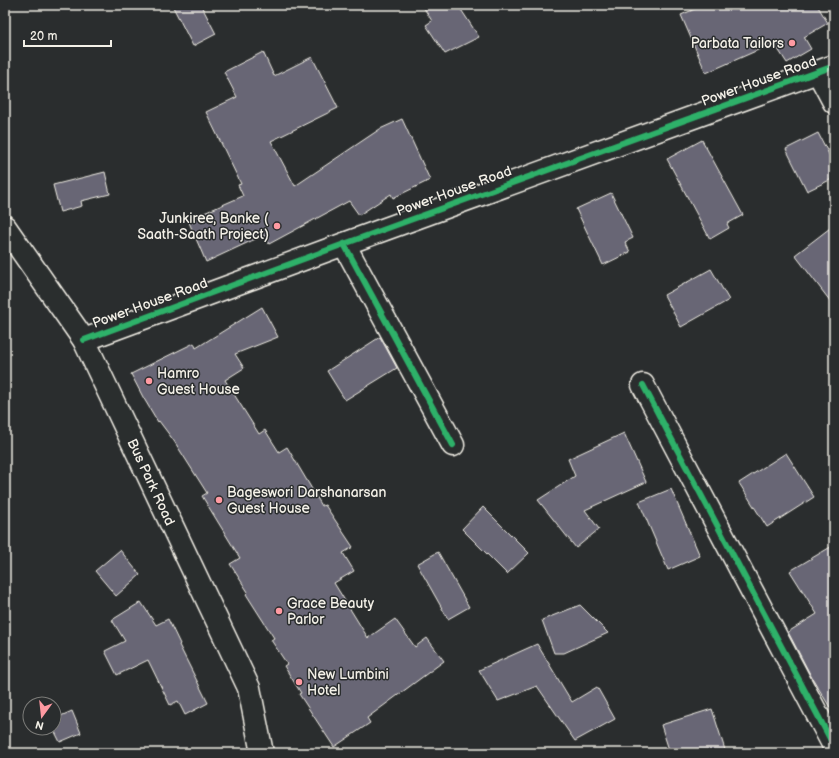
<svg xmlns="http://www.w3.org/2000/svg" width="839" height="758" viewBox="0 0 839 758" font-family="'Balsamiq Sans',sans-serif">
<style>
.building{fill:#676674;stroke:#f4f1e8}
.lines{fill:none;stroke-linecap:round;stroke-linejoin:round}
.minor-casing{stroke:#f4f1e8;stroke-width:25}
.secondary-casing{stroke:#f4f1e8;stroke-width:25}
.minor{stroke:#2a2d2e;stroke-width:22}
.secondary{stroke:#2a2d2e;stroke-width:22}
.cycleway-casing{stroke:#2a2d2e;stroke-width:8}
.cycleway{stroke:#2db169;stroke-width:6}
.poi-dot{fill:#ff9aa2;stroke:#2a2d2e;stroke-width:1.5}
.labels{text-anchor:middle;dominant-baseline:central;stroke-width:3;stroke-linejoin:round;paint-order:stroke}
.poi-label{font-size:14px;fill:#f4f1e8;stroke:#2a2d2e;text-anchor:start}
.street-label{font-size:14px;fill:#f4f1e8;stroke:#2a2d2e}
</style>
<rect width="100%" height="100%" fill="#2a2d2e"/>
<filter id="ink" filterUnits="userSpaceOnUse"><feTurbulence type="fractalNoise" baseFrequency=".025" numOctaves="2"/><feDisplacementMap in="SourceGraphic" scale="8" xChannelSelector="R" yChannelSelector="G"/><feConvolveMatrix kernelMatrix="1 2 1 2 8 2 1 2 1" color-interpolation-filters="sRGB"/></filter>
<g filter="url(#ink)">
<path class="building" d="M172,5h29l15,29 -23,12z
M422,5h36l21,32 -34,17 -19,-29 6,-4z
M704,5h113l11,18 -24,14 7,12 -24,14 -13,-20 -68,30 -25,-58z
M263,52l11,24 38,-19 26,51 -67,33 24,45 85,-57 22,-10 28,61 -37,18 -2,-4 -32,21 -10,-14 -80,43 -5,-9 -58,27 -18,-42 55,-24 -5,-11 3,-1 -35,-72 31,-15 -13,-25z
M818,133l16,31v14l-27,13 -21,-42z
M702,140l41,75 -16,9 2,4 -19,11 -43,-80z
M105,172l5,22 -29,7 1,5 -22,6 -7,-27z
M611,193l22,45 -8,4 5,10 -27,13 -27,-56z
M834,225v81l-39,-51z
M711,269l18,31 -48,27 -17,-32z
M262,307l16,30 -43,17 9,14 -19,12 34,54 6,-4 14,22 8,-5 35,59 3,-1 28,42 -10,6 11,18 -20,12 34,55 27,-19 20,28 12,-9 17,23 -77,57 3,5 -36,24 -35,-53 2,-1 -17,-27 3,-2 -16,-24 3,-2 -28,-44 2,-2 -18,-28 10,-6 -38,-62 5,-3 -33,-52 -15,-20 -1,1 -15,-25 -12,-23 63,-31 2,5z
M380,337l17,31 -52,32 -18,-29z
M624,433l22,49 -61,28 14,19 -23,19 -38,-48 37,-24 -7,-17z
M786,453l28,44 -47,30 -28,-44z
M671,489l29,67 -32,14 -29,-68z
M483,507l46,46 -22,21 -45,-45z
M834,545v169l-23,-38 -23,-44 29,-18 -27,-43z
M120,550l20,25 -24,21 -21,-25z
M438,552l31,55 -21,12 -31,-55z
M141,602l15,23 12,-6 12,25 -1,1 29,58 -23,12 -7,-14 -8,4 -22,-45 -31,15 -12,-24 20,-10 -13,-21z
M580,605l28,28 -44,20h-10l-12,-33z
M537,644l35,58 25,-15 18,32 -40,22 -38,-55 -39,15 -19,-31z
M712,709l14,44h-56l-9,-28z
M72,711l9,22 -21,9 -7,-14h1v-9z"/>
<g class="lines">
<g class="minor-casing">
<path id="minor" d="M818,72l16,30
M344,244l109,201
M84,340l260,-96 490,-178
M643,385l191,361"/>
</g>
<g class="secondary-casing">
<path id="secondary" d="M5,227l79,113 165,348 13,65"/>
</g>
<use href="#minor" class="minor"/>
<use href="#secondary" class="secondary"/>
<g class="cycleway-casing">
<path id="cycleway" d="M344,244l109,201
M84,340l260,-96 490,-178
M643,385l191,361"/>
</g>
<use href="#cycleway" class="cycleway"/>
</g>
</g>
<g class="poi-dot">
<circle cx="792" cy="43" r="4"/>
<circle cx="277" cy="226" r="4"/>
<circle cx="149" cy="381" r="4"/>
<circle cx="219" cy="500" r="4"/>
<circle cx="279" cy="611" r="4"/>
<circle cx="299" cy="682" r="4"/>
</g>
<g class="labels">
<g class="poi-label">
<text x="784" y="43" text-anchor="end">Parbata Tailors</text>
<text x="269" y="218" text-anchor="end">Junkiree, Banke (<tspan x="269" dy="16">Saath-Saath Project)</tspan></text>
<text x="157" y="373">Hamro<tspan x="157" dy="16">Guest House</tspan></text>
<text x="227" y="492">Bageswori Darshanarsan<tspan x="227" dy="16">Guest House</tspan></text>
<text x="287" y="603">Grace Beauty<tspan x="287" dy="16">Parlor</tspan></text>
<text x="307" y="674">New Lumbini<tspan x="307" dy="16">Hotel</tspan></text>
</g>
<g class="street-label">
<text transform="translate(759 81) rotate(-20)">Power House Road</text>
<text transform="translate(454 191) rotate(-20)">Power House Road</text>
<text transform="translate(150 303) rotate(-20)">Power House Road</text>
<text transform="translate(151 482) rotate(65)">Bus Park Road</text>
</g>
</g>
<rect width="839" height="758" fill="none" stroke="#2a2d2e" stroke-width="20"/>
<rect x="10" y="10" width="819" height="738" fill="none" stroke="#f4f1e8" stroke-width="1.5" filter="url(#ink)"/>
<g transform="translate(42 716) rotate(195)"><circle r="19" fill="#2a2d2e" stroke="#7b7b78"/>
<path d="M0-3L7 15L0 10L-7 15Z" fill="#ff9aa2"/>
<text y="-6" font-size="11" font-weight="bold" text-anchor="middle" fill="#f4f1e8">N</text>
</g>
<path d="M24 40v6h87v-6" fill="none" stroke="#f4f1e8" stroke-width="2"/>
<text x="30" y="40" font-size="12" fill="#f4f1e8" stroke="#2a2d2e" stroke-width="3" paint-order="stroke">20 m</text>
</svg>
